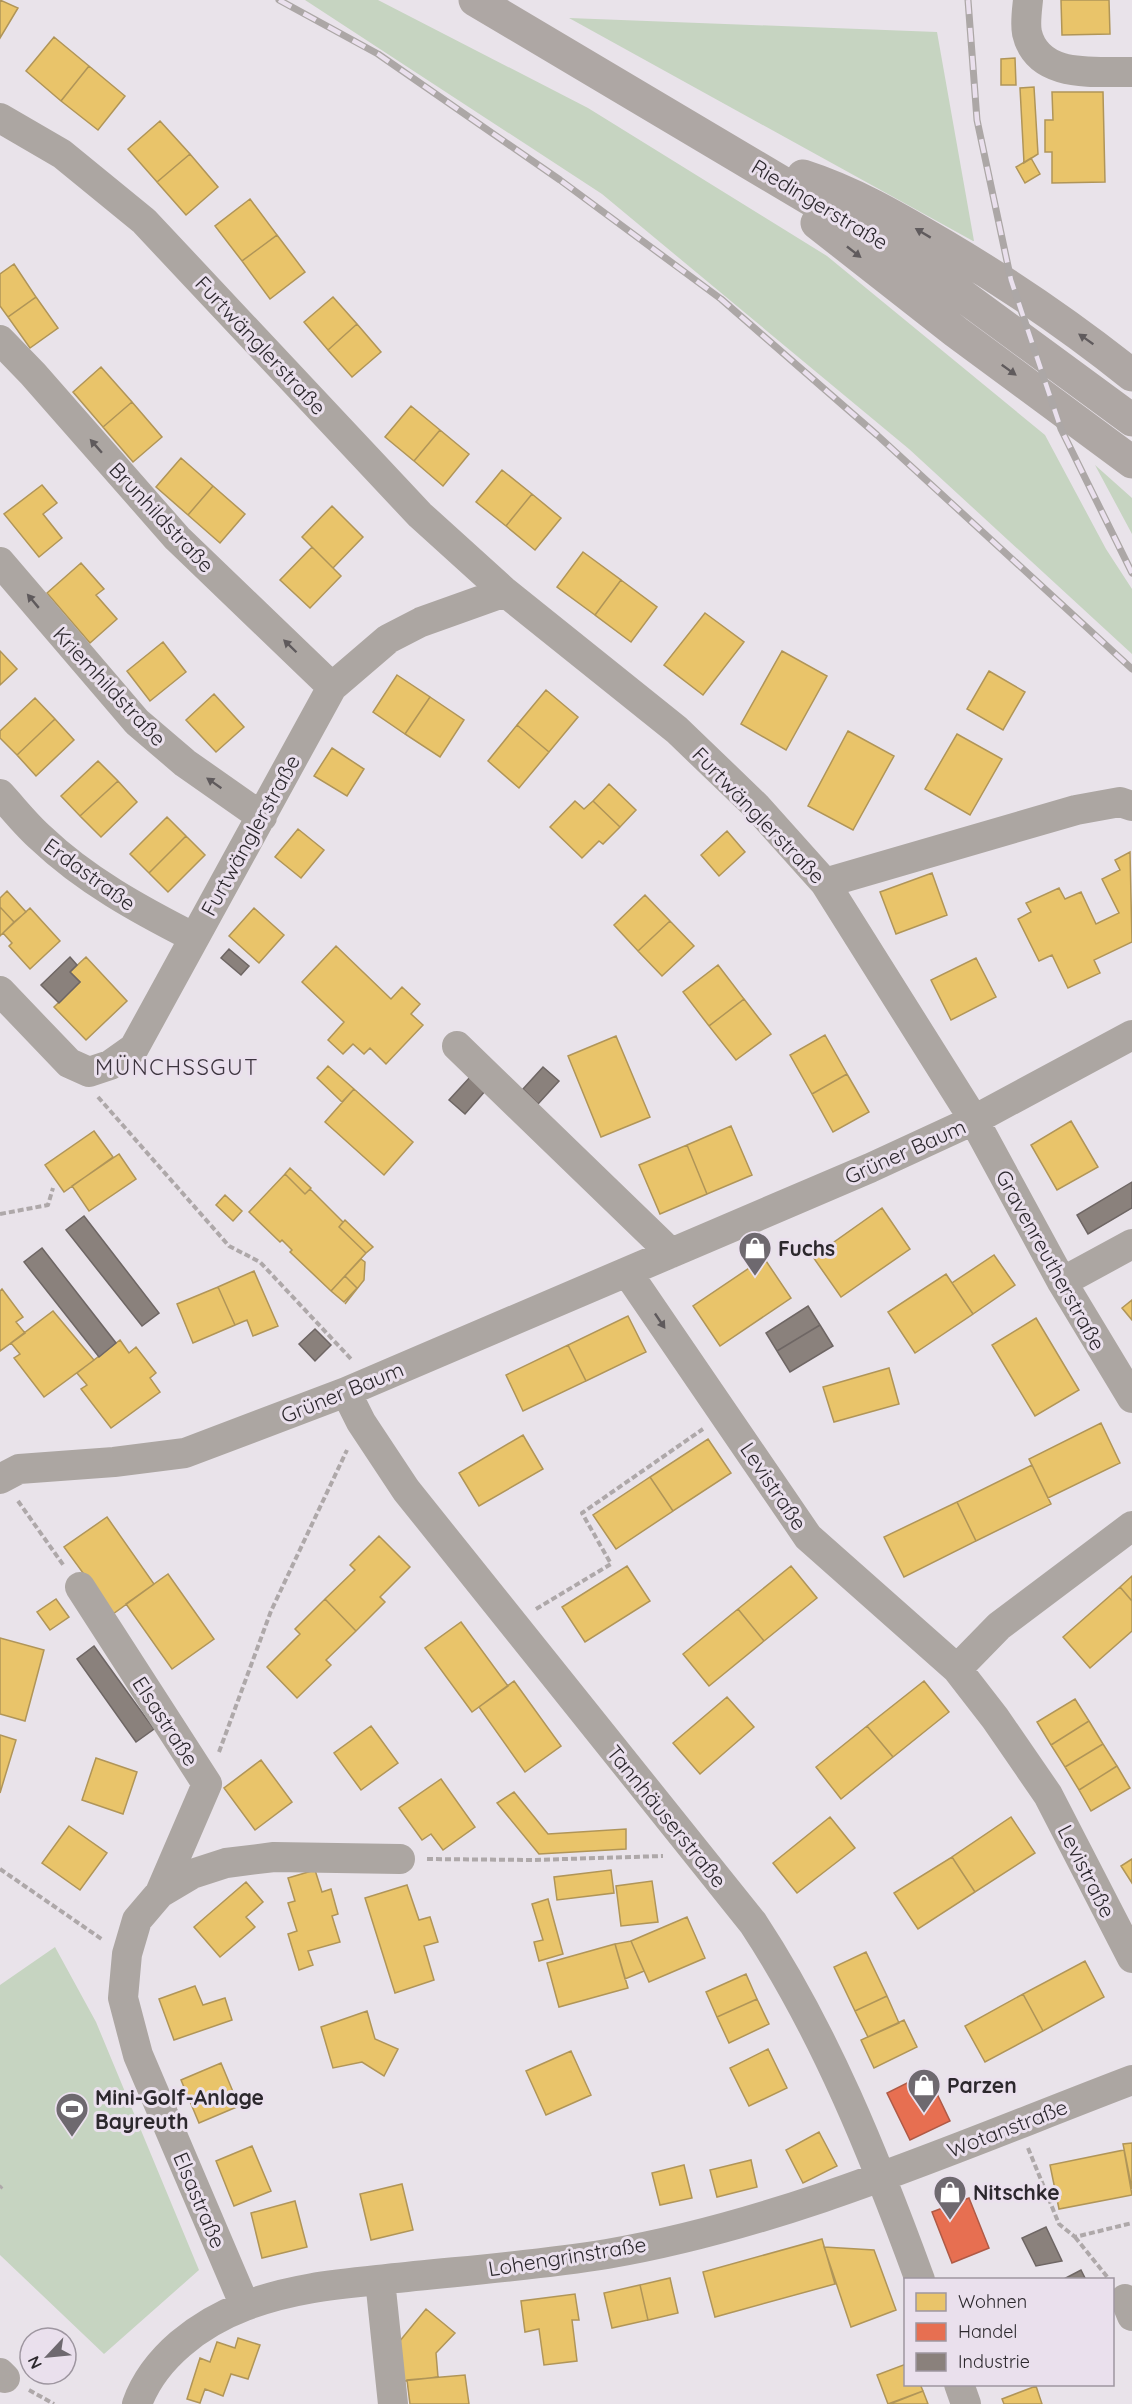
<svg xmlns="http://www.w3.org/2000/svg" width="1132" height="2404" viewBox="0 0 1132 2404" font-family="Quicksand,sans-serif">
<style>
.green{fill:#c6d4c1}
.homes{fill:#e9c46a;stroke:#b09558;stroke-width:1.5}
.shops{fill:#e76f51;stroke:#af5a46;stroke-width:1.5}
.industry{fill:#8a817c;stroke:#6e6664;stroke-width:1.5}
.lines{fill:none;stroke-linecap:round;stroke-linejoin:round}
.path{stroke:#aea8a9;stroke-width:4;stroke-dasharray:6 3;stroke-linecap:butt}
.minor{stroke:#aca6a2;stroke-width:30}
.major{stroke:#aea7a4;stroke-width:33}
.rail-casing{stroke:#aca7a6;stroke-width:7}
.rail{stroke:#eae0ed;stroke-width:4.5;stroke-dasharray:14;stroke-linecap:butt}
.oneway{fill:#605b5d}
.oneway2{fill:#5f5a5c}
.labels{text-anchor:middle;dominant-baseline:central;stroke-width:6;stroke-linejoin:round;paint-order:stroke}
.street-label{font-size:21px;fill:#2c282d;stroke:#eae0ed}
.poi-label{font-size:21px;font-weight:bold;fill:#2c282d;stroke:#eae0ed;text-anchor:start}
.neighbourhood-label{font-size:22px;letter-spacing:1.5px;fill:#3c343e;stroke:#eae0ed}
</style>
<rect width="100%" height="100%" fill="#e9e3ea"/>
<path class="green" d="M305,0h73l210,108 239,148 218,179 61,114 26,40v65l-223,-205 -307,-255z
M569,18l368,14 37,209h-1z
M1095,465l37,33v36z
M55,1947l41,75 103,248 -95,84 -104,-99v-270z"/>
<path class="homes" d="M0,0l18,8 -18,30z
M1061,0h48l1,34 -48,1z
M54,37l35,29 -28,35 -35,-30z
M1015,58l1,27h-15v-26z
M89,66l36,30 -27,34 -37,-29z
M1034,87l4,67 -14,9 -4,-75z
M1052,92h51l2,90 -53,1v-31h-7v-32h8z
M160,121l30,33 -33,28 -29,-33z
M190,154l28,33 -32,28 -29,-33z
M1031,158l9,16 -15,9 -9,-16z
M250,199l27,36 -35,26 -27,-35z
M277,235l28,37 -35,27 -28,-38z
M14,264l22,33 -28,20 -8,-11v-32z
M36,297l22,31 -28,20 -22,-31z
M333,297l24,27 -29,26 -24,-28z
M357,324l24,28 -29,25 -24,-27z
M101,367l31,35 -29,25 -30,-35z
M132,402l30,35 -29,25 -30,-35z
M411,406l29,24 -26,31 -29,-24z
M440,430l29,24 -26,32 -29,-25z
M181,458l32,28 -25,29 -32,-28z
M502,470l30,24 -26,32 -30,-24z
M42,485l15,18 -14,11 19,24 -23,19 -35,-43z
M213,486l32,28 -25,29 -32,-28z
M532,494l29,24 -26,32 -29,-24z
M332,506l31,31 -30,31 -31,-31z
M312,547l29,29 -31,32 -30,-28z
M583,552l38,28 -26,35 -38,-28z
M81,563l23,26 -8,6 21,24 -27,24 -43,-50z
M621,580l36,27 -26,35 -36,-27z
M705,613l39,29 -41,53 -39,-30z
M163,642l23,30 -36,29 -23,-30z
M0,651l17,18 -17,16z
M782,651l45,25 -41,74 -45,-26z
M989,671l36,21 -22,38 -36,-21z
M397,675l33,22 -25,37 -32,-22z
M546,690l32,27 -29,35 -32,-27z
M214,694l30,33 -28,25 -30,-32z
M430,697l34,23 -24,37 -35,-23z
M35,698l20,21 -38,36 -17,-17v-7z
M55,719l19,21 -38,36 -19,-21z
M517,725l32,27 -30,36 -31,-27z
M848,731l46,25 -41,74 -45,-24z
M957,734l45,25 -32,56 -45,-26z
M332,748l32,21 -17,27 -33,-20z
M98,761l20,20 -38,35 -19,-20z
M118,781l19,21 -36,35 -21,-21z
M609,784l27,26 -16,17 -27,-26z
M575,801l9,8 9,-8 27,26 -17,17 -4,-3 -17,17 -32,-31z
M167,817l19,19 -37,37 -19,-19z
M298,829l26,21 -23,28 -26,-21z
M727,831l18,21 -26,24 -18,-21z
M186,836l19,19 -37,37 -19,-19z
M1130,852l2,90 -38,18 6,13 -32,15 -16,-33 -13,6 -21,-42 13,-7 -5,-9 33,-15 6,11 16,-7 15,32 23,-11 -17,-34 18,-9 -5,-10z
M932,873l15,42 -51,19 -16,-42z
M7,891l19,21 -12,10 -14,-15v-9z
M645,895l25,26 -32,30 -24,-26z
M0,907l14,15 -14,14z
M30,908l30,33 -30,28 -21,-23 3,-3 -9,-10z
M254,908l30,27 -25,28 -30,-27z
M670,921l24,25 -32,30 -24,-25z
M336,946l55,53 11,-12 18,17 -9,10 12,11 -37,39 -16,-16 -6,6 -11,-10 -10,10 -15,-14 16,-18 -42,-40z
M86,957l41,44 -41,39 -32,-33 26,-25 -10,-10z
M976,958l20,39 -45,23 -20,-40z
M718,965l26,34 -35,27 -26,-34z
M744,999l27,35 -35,26 -27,-34z
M825,1035l22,39 -35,20 -22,-39z
M616,1036l34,81 -49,20 -33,-81z
M328,1066l26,23 -12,13 -25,-24z
M847,1074l22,38 -36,20 -21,-38z
M354,1089l59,53 -29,33 -59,-53z
M1071,1121l27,46 -41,23 -26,-45z
M731,1126l21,49 -45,19 -20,-49z
M94,1131l19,26 -49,35 -19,-27z
M687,1145l20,49 -47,20 -21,-49z
M119,1154l17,25 -47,32 -17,-25z
M290,1168l21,20 -6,6 -20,-20z
M285,1174l20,20 5,-5 33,33 -4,5 27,26 -35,38 -41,-39 2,-2 -10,-10 -2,2 -31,-30z
M225,1195l17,16 -9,10 -17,-16z
M882,1208l28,41 -69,48 -28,-40z
M345,1220l28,27 -7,6 -27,-26z
M994,1255l21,30 -42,29 -21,-31z
M764,1258l27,40 -71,48 -27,-40z
M361,1259l4,3 -1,18 -19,24 12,-16 -12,-12z
M254,1271l24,55 -25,10 -6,-16 -12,5 -17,-38z
M946,1274l27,40 -58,39 -27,-41z
M345,1276l12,12 -13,14 -13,-11z
M218,1287l17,38 -42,18 -16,-39z
M2,1289l21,28 -7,5 9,11 -25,18v-60z
M1132,1300v20l-10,-12z
M53,1311l41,49 -50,37 -30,-39 6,-4 -9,-11z
M628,1316l18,36 -60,29 -18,-36z
M1036,1318l43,72 -44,26 -43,-71z
M120,1340l9,13 7,-6 20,26 -6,5 10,14 -49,36 -30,-39 6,-4 -10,-12z
M568,1345l18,36 -63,30 -17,-36z
M889,1368l10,36 -65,18 -11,-35z
M1101,1423l19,40 -72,35 -19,-39z
M523,1435l20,34 -64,37 -20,-33z
M708,1439l23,34 -58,38 -23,-34z
M1032,1465l19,39 -75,37 -19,-39z
M650,1477l23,34 -57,38 -23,-34z
M957,1502l19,39 -72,36 -20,-40z
M107,1517l47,67 -41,30 -49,-67z
M379,1536l31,31 -30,30 5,5 -29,29 -31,-32 30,-29 -5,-5z
M627,1566l23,35 -65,41 -23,-35z
M791,1566l26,32 -53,43 -26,-32z
M168,1574l46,65 -42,30 -46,-65z
M1132,1576v25l-12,-14z
M1120,1587l12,14v30l-42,37 -27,-31z
M56,1599l13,18 -19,13 -13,-18z
M325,1599l31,32 -30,29 5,5 -34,33 -30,-31 33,-33 -5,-5z
M738,1609l26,32 -55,45 -26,-32z
M461,1622l47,64 -36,26 -47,-64z
M0,1638l44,12 -19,71 -25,-7z
M514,1681l47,65 -36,26 -46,-65z
M924,1681l25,31 -56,45 -26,-31z
M727,1697l27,30 -54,47 -27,-31z
M1075,1699l14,22 -38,24 -14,-23z
M1089,1721l14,23 -38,23 -14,-22z
M371,1726l27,37 -37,27 -27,-37z
M867,1726l26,31 -52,42 -25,-32z
M0,1735l16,5 -16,53z
M1103,1744l14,22 -38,24 -14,-23z
M96,1758l41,14 -14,42 -41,-14z
M261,1760l31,42 -37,28 -31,-42z
M1117,1766l13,22 -39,23 -12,-21z
M441,1779l34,48 -32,23 -12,-16 -9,6 -23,-32z
M514,1792l34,42 78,-5v20l-87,5 -42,-51z
M830,1817l25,31 -58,45 -24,-30z
M1011,1817l24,36 -60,39 -23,-35z
M69,1826l38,27 -27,37 -38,-27z
M952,1857l23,35 -57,37 -24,-36z
M1132,1859v24l-11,-17z
M315,1870l7,22 9,-3 7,25 -6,2 8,26 -32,9 5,14 -14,5 -11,-36 9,-3 -9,-28 7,-2 -7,-23z
M611,1870l3,23 -57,7 -3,-23z
M652,1881l6,41 -37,4 -5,-40z
M246,1882l17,20 -17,15 9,10 -35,30 -26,-30z
M407,1885l12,35 11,-3 8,25 -14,4 10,34 -39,13 -30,-95z
M548,1899l15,55 -24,7 -5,-19 9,-2 -11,-36z
M687,1917l18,41 -56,24 -18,-41z
M631,1941l13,30 -19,8 -10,-35z
M615,1944l13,44 -69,19 -12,-44z
M866,1952l21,44 -32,15 -21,-44z
M1085,1961l19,36 -61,34 -20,-37z
M746,1974l11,25 -40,18 -11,-25z
M195,1986l8,19 22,-7 7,22 -58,20 -15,-41z
M1023,1994l20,37 -58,31 -20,-36z
M887,1996l12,27 -31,14 -13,-26z
M757,1999l12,25 -40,19 -12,-26z
M367,2011l8,28 23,10 -14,27 -22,-14 -29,6 -12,-41z
M904,2020l13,27 -43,21 -13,-28z
M768,2049l19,39 -38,18 -19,-38z
M571,2051l20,44 -45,20 -20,-44z
M221,2063l18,43 -40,17 -18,-43z
M819,2132l18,34 -34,17 -17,-33z
M1132,2143v46l-9,-45z
M252,2146l19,45 -37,15 -18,-45z
M1124,2150l8,45 -73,14 -9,-44z
M751,2160l6,27 -40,10 -7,-27z
M684,2165l8,33 -32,7 -8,-32z
M402,2184l11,46 -42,10 -11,-46z
M295,2201l12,46 -45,11 -11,-45z
M822,2239l13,45 -120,33 -12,-45z
M824,2247l50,3 22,60 -45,17z
M670,2278l8,35 -30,7 -8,-35z
M640,2285l8,35 -36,8 -8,-35z
M575,2294l4,26h-7l5,41 -33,4 -5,-36 -14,3 -4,-31z
M426,2309l29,24 -19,20 2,24 -35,4 -4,-39z
M238,2338l22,7 -12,34 -17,-5 -8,22 -18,-7 -5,14 -13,-4 13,-41 10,4 7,-20 18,6z
M906,2364v20h14l3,7 -35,13 -11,-29z
M465,2375l4,29h-59l-3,-24z
M1036,2386l6,18h-38l-2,-5z
M923,2391l5,13h-38z"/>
<path class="shops" d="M927,2073l23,48 -40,19 -23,-47z
M969,2198l20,50 -37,15 -20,-51z"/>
<path class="industry" d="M229,949l20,17 -8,9 -20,-17z
M70,957l7,8 -7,7 10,10 -21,21 -18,-18z
M543,1067l16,14 -21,23 -15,-15z
M471,1076l15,14 -21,24 -16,-14z
M1132,1182v26l-44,26 -11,-19z
M84,1216l75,97 -17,13 -76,-96z
M42,1248l74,95 -17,14 -75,-95z
M808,1306l12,19 -43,26 -11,-18z
M820,1325l13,21 -43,26 -13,-21z
M315,1329l16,16 -16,16 -16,-17z
M94,1646l60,83 -18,13 -59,-83z
M1046,2227l16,34 -26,5 -14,-28z
M1081,2270l5,10h-24z"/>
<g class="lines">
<path class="path" d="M98,1097l131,149 31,16 92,98
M0,1214l48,-9 5,-17
M18,1501l46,65
M536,1609l75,-45 -29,-51 121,-84
M219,1752l52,-141 76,-161
M427,1859l106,1 130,-4
M0,1869l103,71
M1028,2148l31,76 16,13 57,-14
M0,2188l2,-2
M1075,2237l34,42
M29,2390l25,14"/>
<path class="minor" d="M1028,0c-1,10 -3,23 -1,33 11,47 69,38 105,39
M0,118l62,36 82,67 276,294 85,77 172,138 79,76 69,77 149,237 88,162 70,116
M0,340l33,34 144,164 155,149
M0,562l137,160 48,41 77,54
M0,794c13,14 26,31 41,44 44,42 99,72 152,99
M825,883l251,-73 44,-8 12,4
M0,991l69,72 20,9 21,-7 24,-17 198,-361 56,-48 33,-17 84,-30
M457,1046l214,207
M627,1272l181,265 149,132 38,49 53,77 84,163
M1062,1282l70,-38
M346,1392l15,30 45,68 347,433c72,109 122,234 167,357
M0,1479l19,-10 95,-7 71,-9 161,-61 524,-224 104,-48 158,-85
M80,1587l127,197 -47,109
M957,1669l42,-43 133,-100
M380,2280l13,124
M1125,2299l7,17
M245,2306l-107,-251 -15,-57 4,-44 10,-34 23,-27 32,-19 34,-11 48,-6 126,2
M0,2373l5,5
M959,2384l7,20
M137,2404c17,-47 63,-81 108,-98 46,-18 94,-22 142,-27 73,-8 147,-13 220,-25 181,-31 354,-109 525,-174"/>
<path class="major" d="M475,0l414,246 66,44 177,130
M803,176c50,16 94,42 140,69 66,39 129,82 189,130
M817,223l139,109 176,130"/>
<g class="rail-casing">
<path id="rail" d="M279,0l99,54 182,126 161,119 156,136 255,234
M968,0l9,120 34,160 50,149 71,144"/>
</g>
<use href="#rail" class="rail"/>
</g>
<defs><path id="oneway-solid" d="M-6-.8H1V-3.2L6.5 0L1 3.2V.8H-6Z" transform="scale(1.5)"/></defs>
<g class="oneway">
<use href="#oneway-solid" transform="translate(923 233) rotate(-149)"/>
<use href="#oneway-solid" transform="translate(854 252) rotate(38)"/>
<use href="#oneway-solid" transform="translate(1086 339) rotate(-145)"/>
<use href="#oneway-solid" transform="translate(1009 370) rotate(36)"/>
</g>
<g class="oneway2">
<use href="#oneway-solid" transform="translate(96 446) rotate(-131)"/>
<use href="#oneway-solid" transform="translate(33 601) rotate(-130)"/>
<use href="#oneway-solid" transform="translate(290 646) rotate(-136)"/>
<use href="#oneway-solid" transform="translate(214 783) rotate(-145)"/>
<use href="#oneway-solid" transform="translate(660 1321) rotate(56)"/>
</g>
<defs>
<g id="shop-pin" transform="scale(1.725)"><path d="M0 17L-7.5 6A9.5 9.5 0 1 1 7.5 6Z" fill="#6e696f" stroke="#eae0ed"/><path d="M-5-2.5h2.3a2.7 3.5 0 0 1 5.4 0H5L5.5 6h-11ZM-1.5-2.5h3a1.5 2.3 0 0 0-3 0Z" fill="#fff"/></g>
<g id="stadium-pin" transform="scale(1.725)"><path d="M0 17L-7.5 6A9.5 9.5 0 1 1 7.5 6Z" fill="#6e696f" stroke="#eae0ed"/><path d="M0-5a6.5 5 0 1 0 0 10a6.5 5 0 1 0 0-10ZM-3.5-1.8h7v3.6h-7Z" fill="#fff"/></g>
</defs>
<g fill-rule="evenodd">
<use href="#shop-pin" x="755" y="1248"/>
<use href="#shop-pin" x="924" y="2085"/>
<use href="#stadium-pin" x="72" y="2109"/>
<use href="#shop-pin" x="950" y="2192"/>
</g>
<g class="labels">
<g class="street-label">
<text transform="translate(820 204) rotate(31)">Riedingerstraße</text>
<text transform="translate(261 345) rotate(47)">Furtwänglerstraße</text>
<text transform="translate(162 517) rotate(47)">Brunhildstraße</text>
<text transform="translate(110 686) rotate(47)">Kriemhildstraße</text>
<text transform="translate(759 815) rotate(46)">Furtwänglerstraße</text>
<text transform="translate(250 835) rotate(-61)">Furtwänglerstraße</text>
<text transform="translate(90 874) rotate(36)">Erdastraße</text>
<text transform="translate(905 1151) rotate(-24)">Grüner Baum</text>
<text transform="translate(1051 1260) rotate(61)">Gravenreutherstraße</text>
<text transform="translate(342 1392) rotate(-22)">Grüner Baum</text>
<text transform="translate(774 1486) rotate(56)">Levistraße</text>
<text transform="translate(166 1721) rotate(57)">Elsastraße</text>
<text transform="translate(667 1816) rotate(51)">Tannhäuserstraße</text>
<text transform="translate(1087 1871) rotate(63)">Levistraße</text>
<text transform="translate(1007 2128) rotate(-21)">Wotanstraße</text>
<text transform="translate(200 2200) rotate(67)">Elsastraße</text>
<text transform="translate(567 2256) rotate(-9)">Lohengrinstraße</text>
</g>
<g class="poi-label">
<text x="778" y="1248">Fuchs</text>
<text x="947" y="2085">Parzen</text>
<text x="95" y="2097">Mini-Golf-Anlage<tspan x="95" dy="24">Bayreuth</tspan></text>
<text x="973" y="2192">Nitschke</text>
</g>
<g class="neighbourhood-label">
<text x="177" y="1067">MÜNCHSSGUT</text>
</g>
</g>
<rect x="904" y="2278" width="210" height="108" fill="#eae0ed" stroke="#9e96a0" stroke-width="1.5"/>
<rect x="916" y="2293" width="30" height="18" fill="#e9c46a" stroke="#9e96a0" stroke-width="1.5"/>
<text x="958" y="2308" font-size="18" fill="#2c282d">Wohnen</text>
<rect x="916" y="2323" width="30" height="18" fill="#e76f51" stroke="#9e96a0" stroke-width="1.5"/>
<text x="958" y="2338" font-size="18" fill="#2c282d">Handel</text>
<rect x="916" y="2353" width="30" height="18" fill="#8a817c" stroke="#9e96a0" stroke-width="1.5"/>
<text x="958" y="2368" font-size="18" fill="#2c282d">Industrie</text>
<g transform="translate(48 2356) rotate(244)"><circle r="28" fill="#eae0ed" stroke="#9e96a0" stroke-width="1.5"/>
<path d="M0-4.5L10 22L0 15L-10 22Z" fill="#6e696f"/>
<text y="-9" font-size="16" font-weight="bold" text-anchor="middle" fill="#2c282d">N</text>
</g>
</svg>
